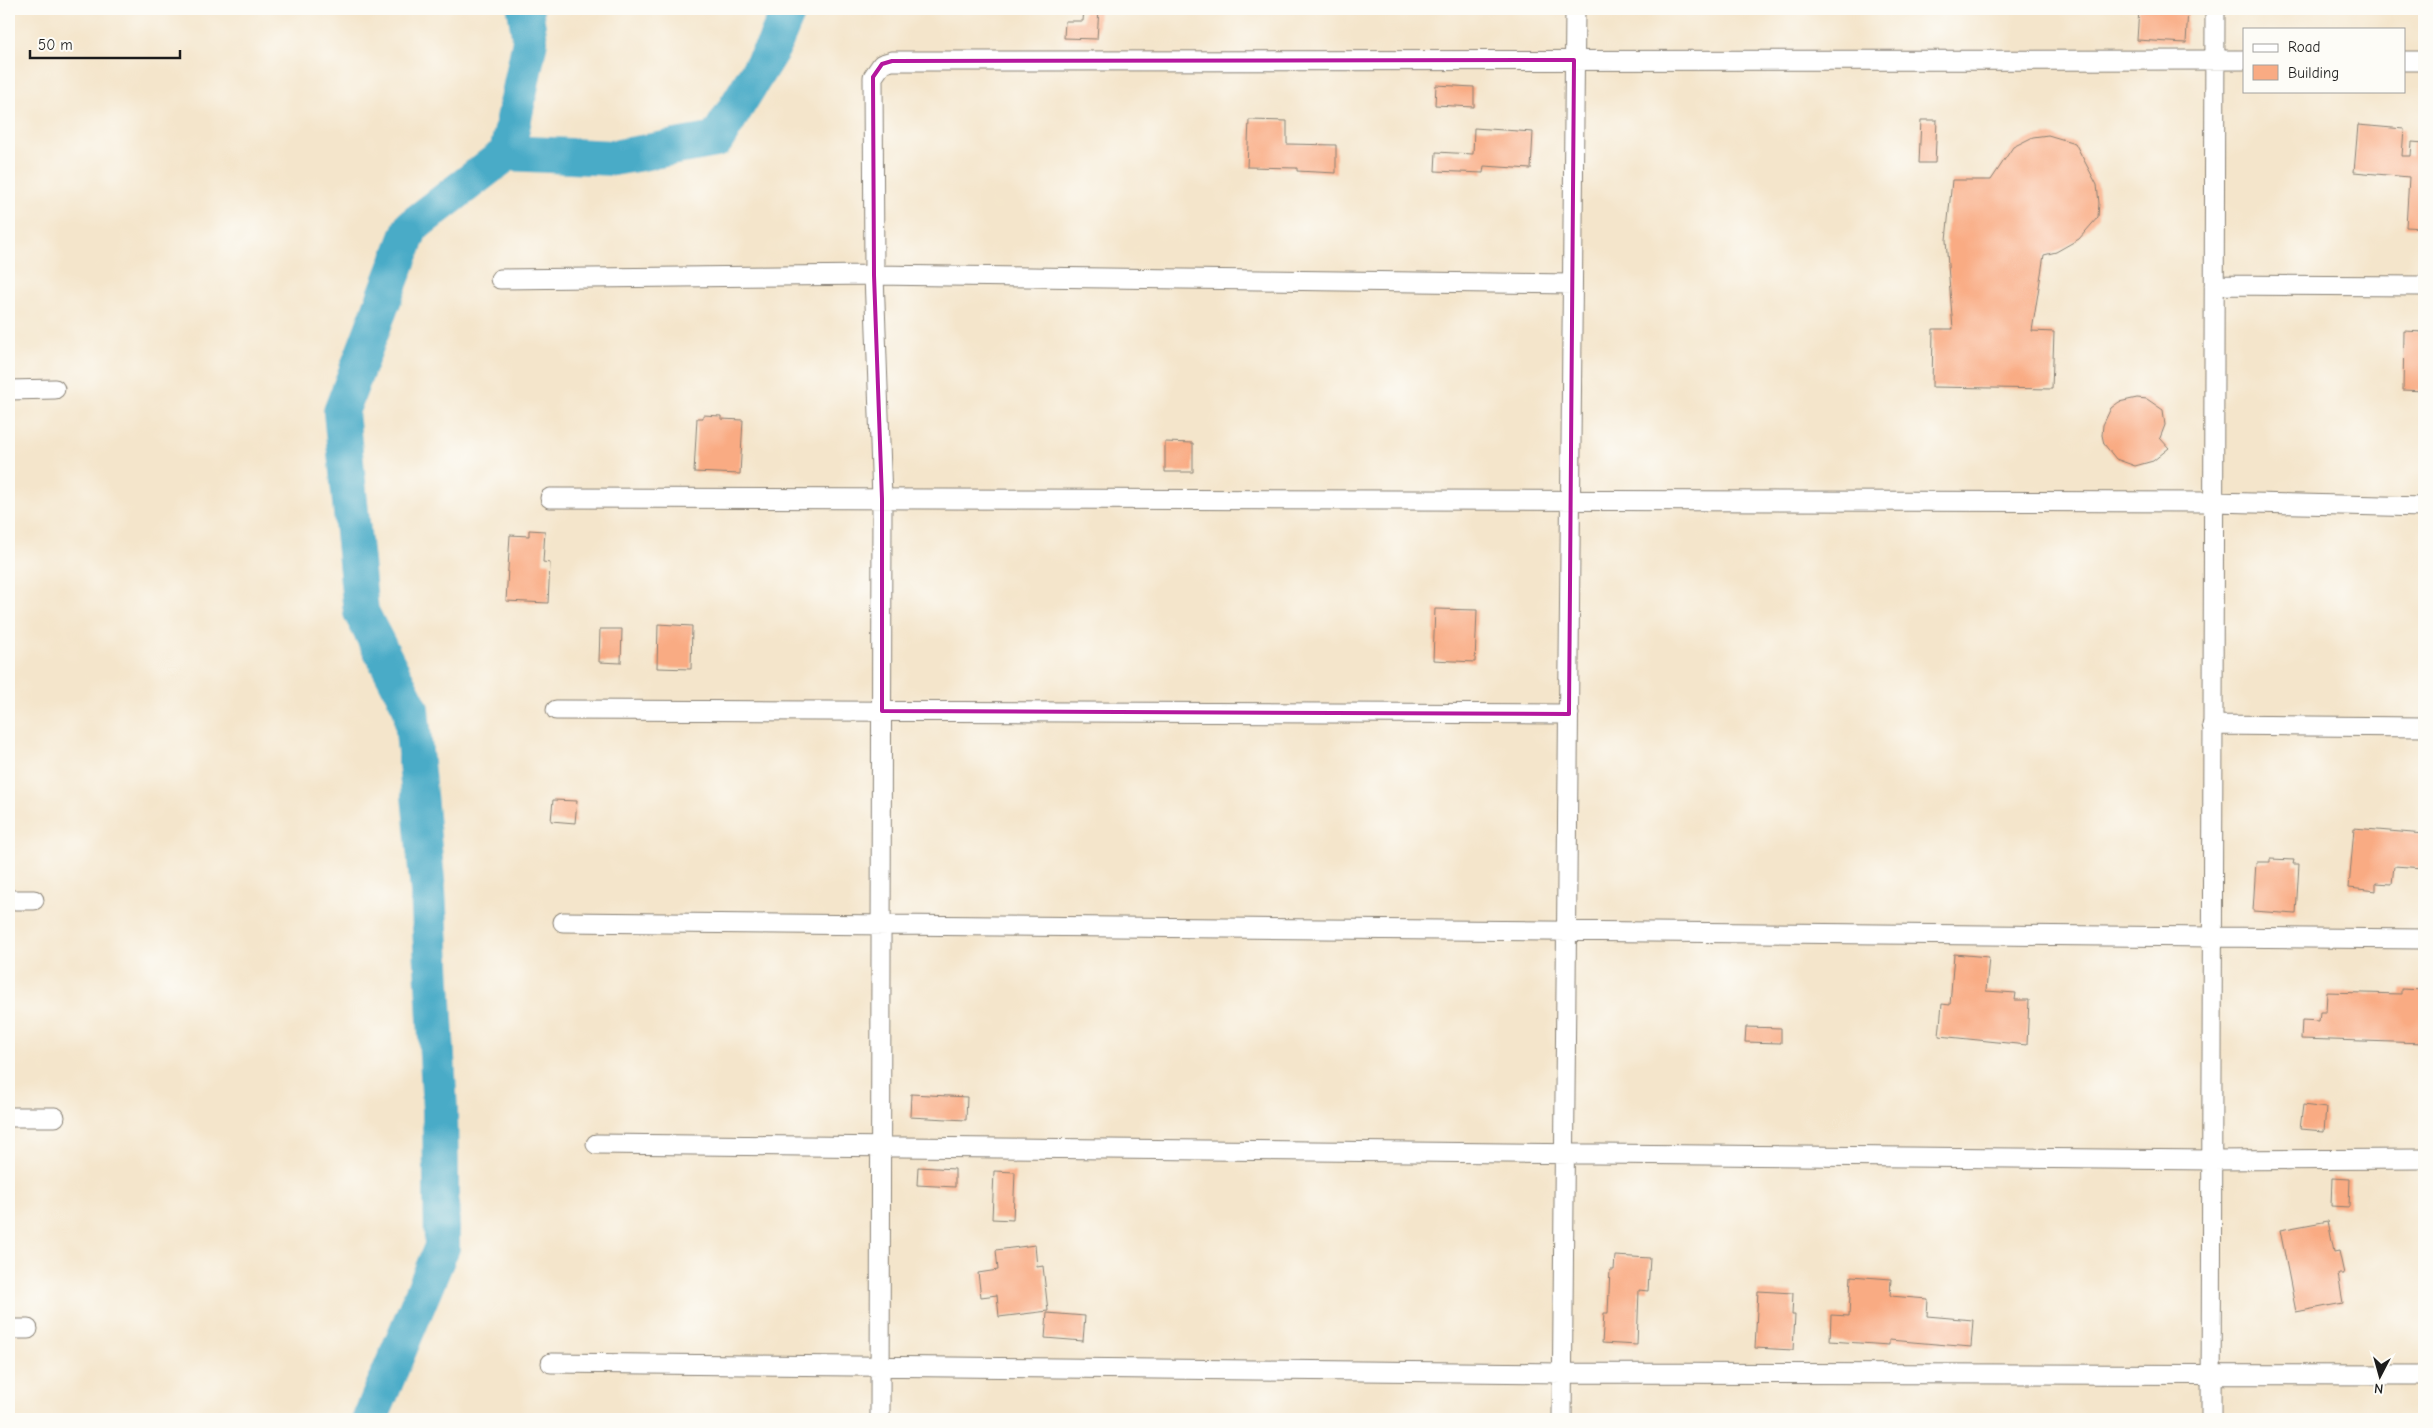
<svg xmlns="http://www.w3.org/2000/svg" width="2433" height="1428" viewBox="0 0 2433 1428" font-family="'Comic Neue',sans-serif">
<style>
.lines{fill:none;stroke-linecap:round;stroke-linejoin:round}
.river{stroke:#48abc7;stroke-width:36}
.building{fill:#f9ab83}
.minor-casing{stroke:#888074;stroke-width:21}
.minor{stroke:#fff;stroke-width:19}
.marked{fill:none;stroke:#b5179e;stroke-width:4;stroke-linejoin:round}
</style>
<rect width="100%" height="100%" fill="#fdfcf7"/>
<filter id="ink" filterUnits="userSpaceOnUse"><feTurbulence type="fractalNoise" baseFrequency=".02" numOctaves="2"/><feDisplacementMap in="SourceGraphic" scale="10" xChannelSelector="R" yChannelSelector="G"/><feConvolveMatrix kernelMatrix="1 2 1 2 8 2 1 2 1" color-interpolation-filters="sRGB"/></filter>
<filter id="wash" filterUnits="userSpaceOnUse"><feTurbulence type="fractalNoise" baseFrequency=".0096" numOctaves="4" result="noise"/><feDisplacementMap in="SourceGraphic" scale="20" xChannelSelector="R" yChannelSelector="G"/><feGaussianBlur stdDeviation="1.12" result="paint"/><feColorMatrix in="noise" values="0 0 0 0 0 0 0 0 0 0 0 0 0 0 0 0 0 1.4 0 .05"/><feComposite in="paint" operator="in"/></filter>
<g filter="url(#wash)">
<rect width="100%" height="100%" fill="#f4e5cb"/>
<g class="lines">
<path class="river" d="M507,153l23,-112 -5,-32
M370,1419l72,-172 -2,-136 -12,-220 -17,-182 -50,-97 -20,-200 70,-185 96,-74 106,5 103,-18 57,-93 16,-38"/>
</g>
<g id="blocks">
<path class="building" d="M1084,9h15l-2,30 -33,-1 1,-17h18z
M2139,9h49l-2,34 -49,-3z
M1436,85l38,2v20l-39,-2z
M1249,120l38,1v23l49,1v28l-39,-2v-3l-50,-1z
M1921,120h16l-2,43h-16z
M2358,125l46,4 -2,27h9l1,-14 12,1v85l-18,-1 3,-50 -55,-5z
M1474,128l59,4 -2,37 -47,-3 -1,7 -48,-2 1,-19 37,2z
M2048,135l27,8 22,42 2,18 -1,14 -19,22 -23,13 -12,3 -12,76 22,1 -2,57 -120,-2 1,-58h20l-7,-89 6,-60h39l22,-33 20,-10z
M2404,331l20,1v59l-21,-1z
M2137,398l10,1 16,11 2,15 -5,13 9,10 -16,13 -18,5 -19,-7 -12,-15 -2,-9 1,-10 8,-17 8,-6z
M703,415l18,1v3l22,1 -3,54 -46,-2 3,-54h6z
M1165,442l28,1v29h-28z
M529,530l16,1 -2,31 7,1 -2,40 -42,-2 4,-66 19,1z
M1435,609l42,1 -2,52 -42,-2z
M658,624l34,2 -1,43 -34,-1z
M600,629h22l-1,34 -22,-1z
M553,800l24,1 -2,22 -24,-2z
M2354,828l70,6v34l-30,-2 -2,18 -16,-1v8l-27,-3z
M2270,859l24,1 -1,4h6l-3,50 -43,-3 3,-49h14z
M1954,954l35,3 -3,34 30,2 -1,7h14l-2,45 -88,-9 3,-32 8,1z
M2401,989l23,1v53l-123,-4 1,-19 17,1 1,-9h6l1,-20 74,2z
M1746,1027l35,1v15l-36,-1z
M911,1094l56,3 -1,23 -56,-3z
M2303,1105l23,3 -2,23 -24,-2z
M918,1167l37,2v18l-38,-2z
M994,1171l21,1 -2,48 -21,-1z
M2332,1178l18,1 -1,28 -18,-1z
M2328,1221l6,31 5,-1 5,23h-6l5,29 -47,9 -16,-82z
M1035,1245l2,22 6,-1 5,45 -49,6 -2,-22 -16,2 -3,-24 20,-3 -2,-20z
M1615,1256l35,2 -2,33 -9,-1 -2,55 -35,-2 2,-30h4l2,-43h4z
M1851,1276l40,3 -1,17 38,3 -1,17 46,4 -2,27 -82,-7v5l-59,-4 1,-26 18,1z
M1758,1291l35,2 -1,22h3l-2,35 -38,-2z
M1047,1313l38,3 -2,25 -38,-3z"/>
</g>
</g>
<g filter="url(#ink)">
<use href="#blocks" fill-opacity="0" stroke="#888074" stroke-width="1"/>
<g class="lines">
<g class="minor-casing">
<path id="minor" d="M2404,61h20
M500,279l374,-4 698,9
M2214,285l210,1
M9,390l46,-1
M550,498l1663,4 211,5
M556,710l1013,4
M2212,725l212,2
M9,900h25
M563,922l1861,17
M9,1117h46
M596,1144l1615,16 213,-1
M9,1329h19
M551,1363l1012,10 861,2
M880,1419l2,-920 -8,-224 -1,-198 9,-13 10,-3 1352,-1
M1562,1419l13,-1410
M2211,1419l4,-1410"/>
</g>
<use href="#minor" class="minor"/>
</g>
</g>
<path class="marked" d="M1574,60l-5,654 -687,-3v-212l-8,-224 -1,-198 9,-13 10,-3z"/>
<rect width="2433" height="1428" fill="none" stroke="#fdfcf7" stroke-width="30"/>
<rect x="2243" y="28" width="162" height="65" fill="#fdfcf7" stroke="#a3a29f"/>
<rect x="2253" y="44" width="25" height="8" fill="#ffffff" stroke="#a3a29f"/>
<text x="2288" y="52" font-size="15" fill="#1c1c1c">Road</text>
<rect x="2253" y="65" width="25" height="15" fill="#f9ab83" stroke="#a3a29f"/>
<text x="2288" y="78" font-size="15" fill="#1c1c1c">Building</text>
<g transform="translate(2380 1376) rotate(186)" stroke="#fdfcf7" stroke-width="4" paint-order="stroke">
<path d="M0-4L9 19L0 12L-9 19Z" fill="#1c1c1c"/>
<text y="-8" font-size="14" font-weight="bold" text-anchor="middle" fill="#1c1c1c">N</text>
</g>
<path d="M30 50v8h150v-8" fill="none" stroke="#1c1c1c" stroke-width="2.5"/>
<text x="38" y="50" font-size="15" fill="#1c1c1c" stroke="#fdfcf7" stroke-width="4" paint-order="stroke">50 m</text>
</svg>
